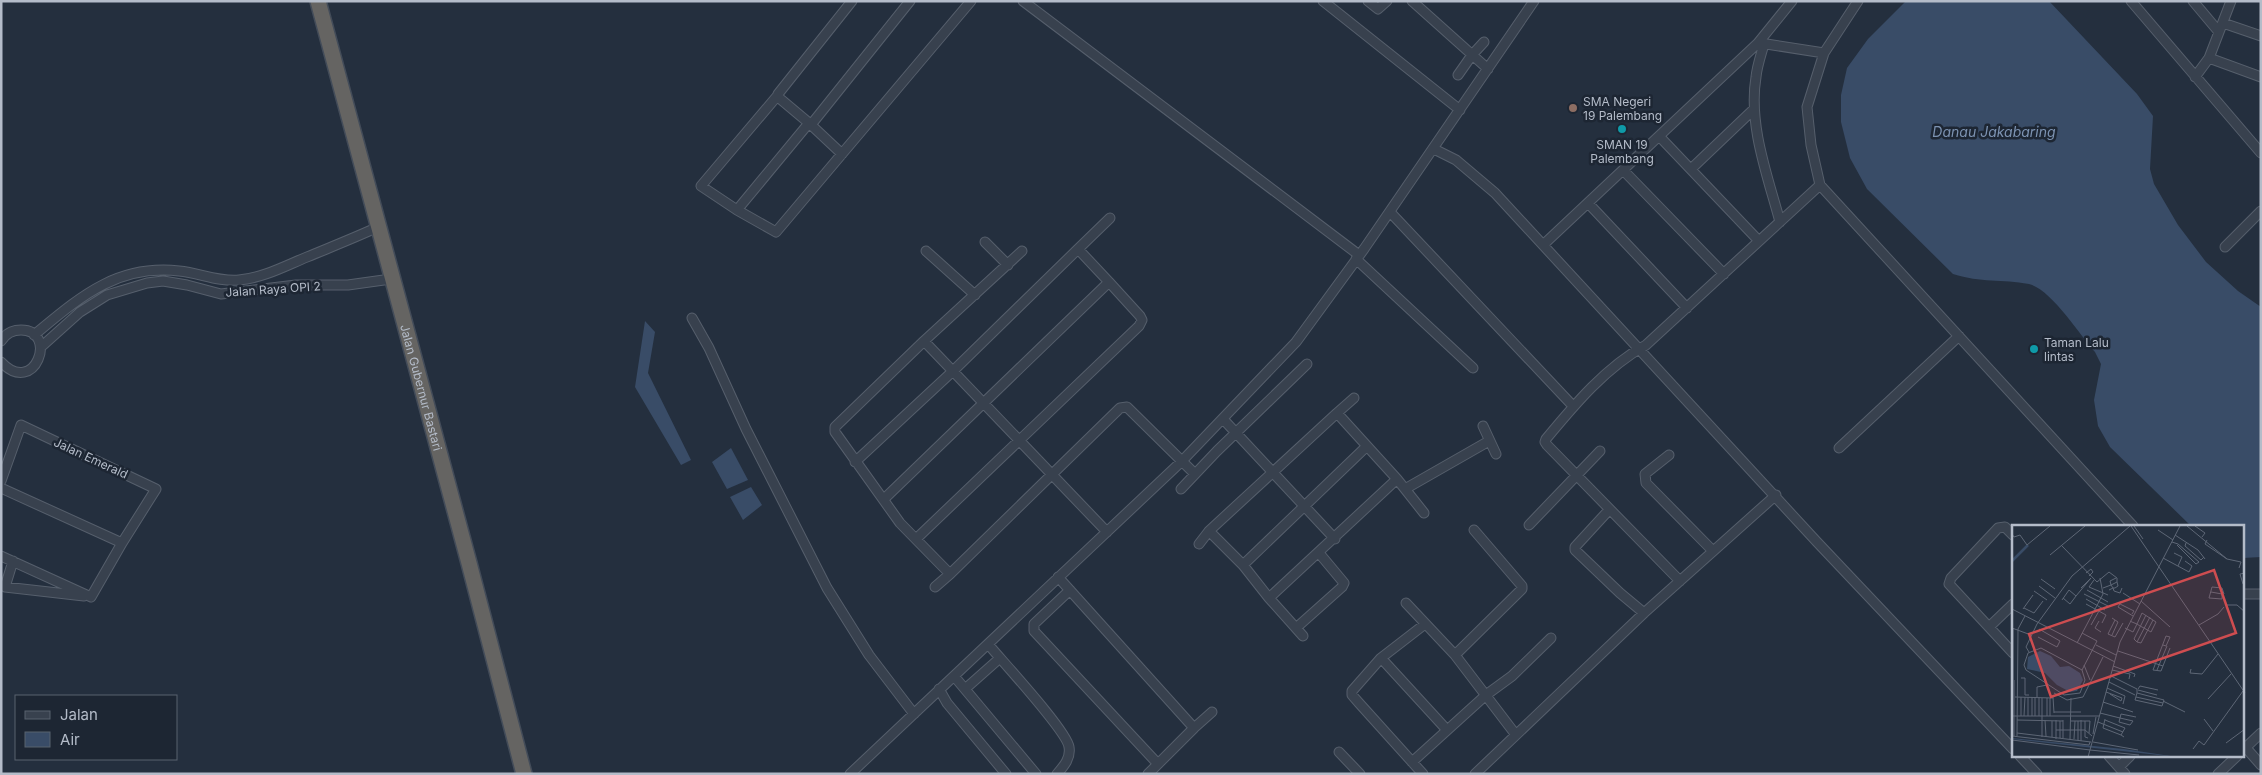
<svg xmlns="http://www.w3.org/2000/svg" width="2262" height="775" viewBox="0 0 2262 775" font-family="Inter,sans-serif">
<style>
.water{fill:#394c67}
.lines{fill:none;stroke-linecap:round;stroke-linejoin:round}
.minor-casing{stroke:#565f6c;stroke-width:11}
.trunk-casing{stroke:#434c59;stroke-width:18}
.minor{stroke:#38414e;stroke-width:9}
.trunk{stroke:#656462;stroke-width:15}
.education-dot{fill:#8d6e63;stroke:#1d2633;stroke-width:2}
.culture-dot{fill:#0f9aa8;stroke:#1d2633;stroke-width:2}
.labels{text-anchor:middle;dominant-baseline:central;stroke-width:5;stroke-linejoin:round;paint-order:stroke}
.poi-label{font-size:12px;fill:#b4bcc9;stroke:#1d2633;text-anchor:start}
.street-label{font-size:12px;fill:#b4bcc9;stroke:#1d2633}
.water-label{font-size:14px;font-style:italic;fill:#7c92b1;stroke:#1d2633}
.inset-river{fill:none;stroke:#394c67;stroke-width:2.5}
.inset-road{fill:none;stroke:#5e6776;stroke-width:1}
.view{fill:#ce4d50;fill-opacity:0.15;stroke:#ce4d50;stroke-width:2.5}
.inset-edge{fill:none;stroke:#b4bcc9;stroke-width:2.5}
</style>
<rect width="100%" height="100%" fill="#242f3e"/>
<path class="water" d="M1906,1h143l88,93 16,22 -3,53 4,15 24,41 28,37 32,29 23,16v250l-18,1v-32h-52l-81,-79 -12,-21 -4,-26 7,-36 -6,-12c-15,-17 -44,-63 -66,-68 -27,-5 -48,-1 -76,-10l-86,-85 -17,-31 -9,-36v-27l6,-27 21,-29z
M645,321l10,11 -7,41 43,87 -10,5 -46,-78z
M731,448l17,32 -21,9 -15,-27z
M751,487l11,18 -19,15 -13,-23z"/>
<g class="lines">
<g class="minor-casing">
<path id="minor" d="M852,1l-74,93v3l31,26 5,-2 96,-120
M1023,1l336,254
M1323,1l137,109
M1368,1l10,8 9,-8
M1412,1l76,68
M1858,1l-34,52 -17,54 4,38 9,40 313,341
M2131,1l130,152
M2193,1l26,31
M2223,23l38,13
M1760,43l64,10
M1764,44c-3,11 -7,22 -8,33 -8,48 12,100 24,145
M2209,58l52,19
M1458,75l14,-20 12,-13
M2195,77l14,-19 22,-57
M1659,136l100,105
M1434,149l22,11 39,33 322,349 196,207
M842,154l-33,-31 -72,87 39,22 195,-231
M1691,169l63,-60
M1623,170l101,104
M1588,203l99,105
M737,210l-36,-24 77,-91
M1390,212l183,194
M985,242l23,23
M1543,245l215,-202 34,-42
M2225,247l36,-36
M1078,249l32,-31
M926,251l49,44
M1356,259l117,109
M692,318l17,30 37,81 81,159 42,67 45,59
M34,335c45,-37 82,-71 145,-64 21,2 39,11 60,9 24,-2 46,-14 68,-23 24,-10 47,-19 71,-30
M1,341c5,-8 11,-11 20,-11 38,0 14,68 -20,32
M924,341l98,-90
M41,347l39,-35 27,-17 40,-12 16,-2 24,4 34,9 75,-9h52l43,-6
M1337,413l17,-15
M1223,419l112,120
M1483,426l13,28
M1839,448l120,-112
M1669,455l-24,19 1,9 67,68
M855,462l98,-91 125,-122 31,33
M1397,479l8,10 84,-48
M1,481l20,-56 135,64 -34,54 -31,54 -90,-41
M1,488l121,55
M1181,489l36,-38 90,-87
M1405,489l19,24
M884,499l225,-217 31,34 2,4 -3,6 -223,213
M1609,510l-34,37v3l45,43 24,20
M1529,525l71,-74
M1209,531l34,34
M1107,532c-61,-64 -122,-128 -183,-191l-89,86v5l65,91 50,51 170,-166 7,-1 68,67
M2013,535l-8,-8 -7,1 -47,50 -2,6 64,69
M1199,544l10,-13 128,-118 60,66 -128,119 34,38
M13,561l-8,26 79,9
M1058,577l136,151 -46,46
M1680,581l-133,-136 -2,-3 1,-3c29,-35 60,-72 100,-94l174,-160
M935,587l15,-13
M1070,590l-36,34v7l124,133
M2243,594h18
M1269,598l-26,-33 124,-119
M1406,603l49,52 61,80
M1989,627l24,-23
M1296,628l46,-41 2,-4 -25,-30
M988,644c14,17 79,87 81,103 2,11 -5,19 -12,27
M1455,655l67,-66v-3l-48,-56
M1381,658l66,72
M954,676l82,98
M939,689l8,14 59,71
M965,689l35,-31
M1194,728l18,-16
M2246,748l15,17
M2243,750l18,-17
M1339,752l21,22
M2020,756l17,18
M2109,756l16,18
M1412,762l74,-67 26,-19 39,-38
M2119,767l11,-11
M850,774l332,-313 114,-119 68,-93 170,-248
M1423,774l-64,-71 -7,-8v-4l29,-33 44,-34
M1475,774l169,-161 132,-118
M2218,774l19,-18"/>
</g>
<g class="trunk-casing">
<g id="trunk">
<path id="s1" d="M318,1l151,562 55,211"/>
</g>
</g>
<use href="#minor" class="minor"/>
<use href="#trunk" class="trunk"/>
</g>
<circle class="education-dot" cx="1573" cy="108" r="5"/>
<g class="culture-dot">
<circle cx="1622" cy="129" r="5"/>
<circle cx="2034" cy="349" r="5"/>
</g>
<g class="labels">
<g class="poi-label">
<text x="1583" y="101">SMA Negeri<tspan x="1583" dy="14">19 Palembang</tspan></text>
<text x="1622" y="144" text-anchor="middle">SMAN 19<tspan x="1622" dy="14">Palembang</tspan></text>
<text x="2044" y="342">Taman Lalu<tspan x="2044" dy="14">lintas</tspan></text>
</g>
<g class="street-label">
<text transform="translate(273 289) rotate(-4)">Jalan Raya OPI 2</text>
<text stroke="none"><textPath href="#s1" startOffset="400">Jalan Gubernur Bastari</textPath></text>
<text transform="translate(91 458) rotate(25)">Jalan Emerald</text>
</g>
<g class="water-label">
<text x="1994" y="131">Danau Jakabaring</text>
</g>
</g>
<g transform="translate(2012 525)">
<rect width="232" height="232" fill="#242f3e"/>
<path d="M28,126l11,5 9,11 9,-1 11,7 3,7 -6,11 -7,1 -13,-7 -12,-12 -18,-4 1,-12zM0,213l112,11 53,8 -165,-18z" fill="#394c67"/>
<path class="inset-river" d="M0,36l16,-16"/>
<path class="inset-road" d="M119,1l114,167M122,1l9,13M175,1l40,33 14,3 -2,6M183,1l10,7 -3,4M146,5l15,10M0,9l2,3 6,-2 7,10 23,-19M163,10l23,15 7,9M195,15l-2,4 22,15M160,17l6,2 21,18 -3,2 -19,-19M174,18l-1,3 16,14 3,-3M49,20l36,37 12,-10 8,6v4M162,28l8,4 -4,9M38,30l35,-29M151,33l26,14 3,-6 -7,-5M74,48l5,-4 2,3 -4,4M29,54l14,10M82,55l-5,7 19,8M231,59l-3,-10 5,-1M27,61l16,12M91,63l8,-3 -1,-4 6,-3M75,65l21,12M97,65l4,-2h2l3,-2 -1,-4 -6,3 2,3 1,3 6,2 2,-5M22,66l13,9M199,67l11,2v5l-13,-1 3,-11 10,1 2,6M111,68l17,11M72,69l24,12M51,73l7,6 6,-8M74,74l19,11M50,75l7,-10 7,6 15,-18 -10,10M129,76l29,26M109,77l-3,5 15,9M74,79l20,11 -4,8M108,79l14,7 -2,3M214,80h11l8,7M12,83l10,5 9,-12M0,84l103,53M11,84l10,-14M100,93l3,2 -7,14 7,3 8,-14M87,96l-4,7 6,4M79,100l8,-14M187,100l19,-11 6,-7M0,103l19,7M1,103v52M113,103l8,4 4,-8 5,-11 14,9 -5,10 -7,-4 -4,-2 -3,-2 -5,-2 -2,-1M100,110l6,-13 -3,-2M26,112l19,10 3,-6 -21,-12M122,114l3,3 13,-25M122,114l12,-24M125,117l4,1 12,-23M65,118l26,-49 -3,-16M84,120l20,10M151,120l3,1 4,-9 -4,-1 -13,34 8,1 9,-23M29,123l41,22 3,10 -5,13 -16,2 -38,-25 -2,-5 4,-12zM106,126l45,15M17,127l-3,-5 11,-23 35,-48 58,-50M72,140l6,15M101,141l22,8 -1,3M179,144l-1,4 12,1 16,-20M70,145l15,-29 -15,-8M100,145l18,4 -1,5M145,145l10,-24M99,151l26,13v4l27,7 -2,6 -27,-6 2,-7M9,153h4v17h4M97,157l26,13M95,163l18,8 -2,8M126,164l2,-3 18,4M126,165l19,5M94,167l16,6 -1,3 -11,-7M42,168l13,7 16,-3 20,-40M3,172l38,1M25,172v-10l10,-2M41,172l1,16M124,172l27,6M35,173v18M38,173v18M196,174l23,-25M151,176l22,11M91,177l30,10M42,187h27M88,188l20,5 1,-4 15,3M0,191h87M9,191v-19M12,191l1,-19M16,191v-19M20,191v-19M23,191v-19M27,191v-19M108,193l13,3 -3,4 -11,-3zM93,194l-2,9 18,7M192,194l9,12M5,195l46,1M33,195l1,16M69,195v21M93,195l20,8 -4,7 3,2M40,196v16M59,196h19l-1,12M73,196v16l3,1M86,197l25,10M44,205h29l7,6M5,208l74,9M81,209l3,-17M0,211l77,9 1,-3M2,211v-56M5,211l1,-107 7,-13M30,212v-39M48,213v-17M51,213v-18M44,214v-19M58,214l1,-41M62,214l1,-18M0,215l78,10M66,215v-19M81,217l45,8M214,218l19,-14M181,224l6,-8 5,4 39,-54M78,225l49,5M76,232l32,-115 60,-116"/>
<path class="view" d="M202,45l22,63 -185,64 -22,-63z"/>
<rect width="232" height="232" class="inset-edge"/>
</g>
<rect width="2262" height="775" fill="none" stroke="#b4bcc9" stroke-width="5"/>
<rect x="15" y="695" width="162" height="65" fill="#1d2633" stroke="#59626f"/>
<rect x="25" y="711" width="25" height="8" fill="#38414e" stroke="#59626f"/>
<text x="60" y="720" font-size="15" fill="#b4bcc9">Jalan</text>
<rect x="25" y="732" width="25" height="15" fill="#394c67" stroke="#59626f"/>
<text x="60" y="745" font-size="15" fill="#b4bcc9">Air</text>
</svg>
